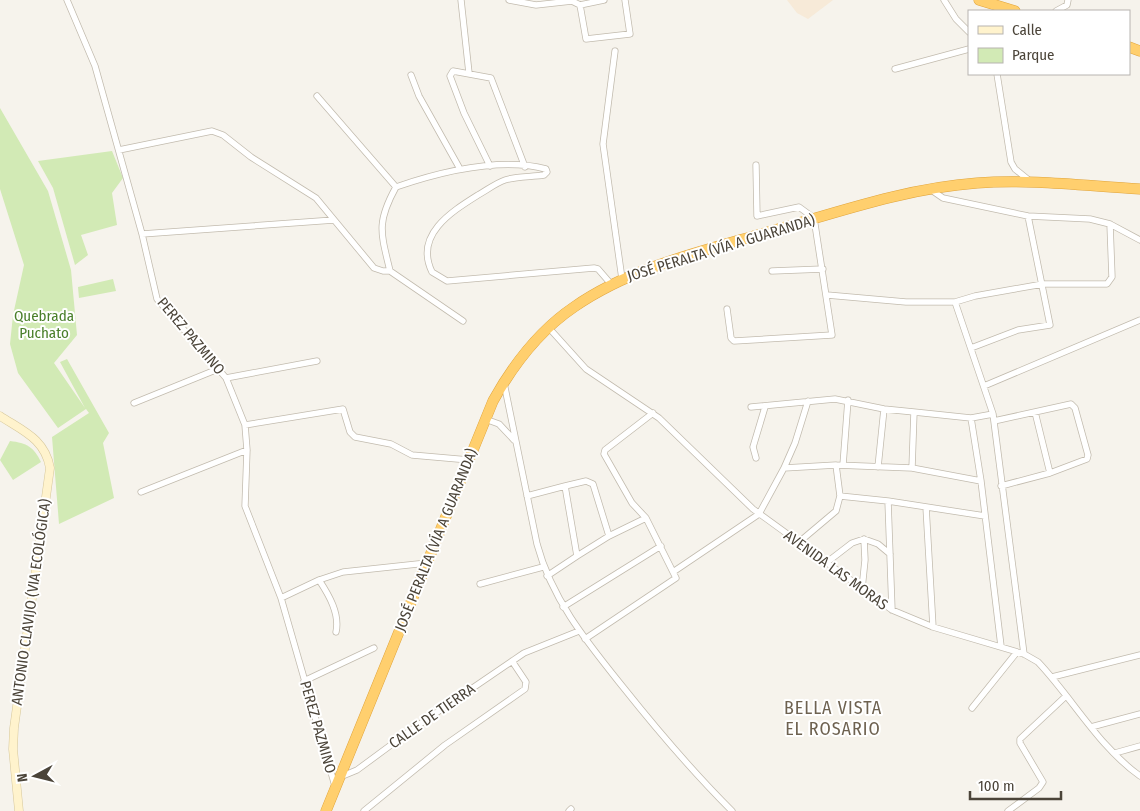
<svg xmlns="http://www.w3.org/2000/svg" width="1140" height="811" viewBox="0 0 1140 811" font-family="'Fira Sans Condensed',sans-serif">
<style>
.commercial{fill:#f7ead8}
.green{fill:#d2eab5}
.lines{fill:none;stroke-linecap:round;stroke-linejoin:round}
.street-casing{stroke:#c2bbae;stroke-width:7}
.secondary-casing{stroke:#d6c79b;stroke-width:9}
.highway-casing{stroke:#e0a43c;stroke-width:11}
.street{stroke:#fff;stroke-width:5.5}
.secondary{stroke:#fff3cd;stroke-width:8}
.highway{stroke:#ffcf6e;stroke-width:10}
.labels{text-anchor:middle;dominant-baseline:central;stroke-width:4;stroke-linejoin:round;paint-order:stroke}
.street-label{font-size:15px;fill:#4b4439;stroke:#fff}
.park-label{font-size:15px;fill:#4a7f2a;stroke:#fff}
.quarter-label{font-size:18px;letter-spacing:1px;fill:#6e6250;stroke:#fff}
</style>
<rect width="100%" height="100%" fill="#f6f3ec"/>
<path class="commercial" d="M787,0h46l-25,19 -11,-6z"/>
<path class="green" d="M0,108l48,83 23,79 6,65 -23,28 31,45 -25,-46 7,-3 42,74 -6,10 11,55 -55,26 -7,-87 37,-24 -3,-4 -28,19 -40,-55 -8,-29 3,-29 11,-50 -24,-76z
M112,151l11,27 -11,15 5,32 -36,10 7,20 -13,10 -22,-77 -15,-27z
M113,279l3,12 -37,7 -1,-11z
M10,441c17,2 24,6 31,21l-28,18 -13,-20z"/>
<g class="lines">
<g class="street-casing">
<path id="street" d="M67,0l28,66 47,168 15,65 69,79 19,47 2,25 -2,56 36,92 54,188
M461,0l8,73
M509,0l27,5 36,-4 8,4
M604,0l-24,5 6,34 44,-5 -5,-34
M944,0l12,19 13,13
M1056,11l11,-6 1,-5
M615,51l-12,93 19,135
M895,69l74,-20
M997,74l14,88 4,7 16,13
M411,75l8,21 41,73
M317,96l79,91
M119,150l93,-19 11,4 28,22 65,41 58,70 9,3h7c-9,-38 -14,-48 6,-84 44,-15 104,-30 150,-18l1,3 -3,3c-12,2 -27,1 -39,5 -9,3 -18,10 -27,15 -27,17 -64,40 -46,77l15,9 147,-13 4,1 13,15
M490,166l-26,-53 -14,-37 3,-5 38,7 34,89
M930,189l13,9 85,18 62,3 20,5 30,16
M142,234l192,-14
M390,271l73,50
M772,271l51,-2
M827,295l79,7h49l20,-6 68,-12h64l5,-7 -2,-53
M955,302l38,112 31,240
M727,309l4,29 3,3 98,-6 -18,-117 -15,-11 -42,9 -1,-51
M549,328l37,41 73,49 94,91 139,101 41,17 91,27 14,8c35,37 60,84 102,114
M971,348l47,-18 32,-5 -22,-109
M226,378l91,-17
M504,383l33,161c15,56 50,98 86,143 35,44 69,84 109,124
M984,386l156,-66
M134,403l84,-34
M751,407l84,-8 49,10 30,3 57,6 22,-4
M1035,412l15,61
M971,418l10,63 20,165
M485,419l14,5 15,16
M994,421l77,-17 4,4 13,47 -1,4 -37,14 -49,13
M245,425l98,-16 7,23 5,5 36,7 21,11 57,5
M756,458l-3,-11 12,-40
M836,465l76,3 69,13
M843,465l5,-65
M878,467l6,-58
M784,468l11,-25 13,-42
M912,468l2,-56
M565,486l21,-5 7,3 16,52
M141,492l106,-42
M527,496l38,-10 12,70 -30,20
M926,507l7,120
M864,539l14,5 12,10
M798,543l38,-32 4,-15 48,5
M577,556l32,-20 37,-18 -14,-15 -28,-49 1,-4 48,-37
M826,563l26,-20 12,-4 1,21 -3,29
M673,572l86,-58 25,-46 52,-3 4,31
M319,580c10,15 21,34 17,52
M480,584l63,-17
M281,598l38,-18 24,-8 84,-9
M563,607l98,-61
M892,610l-4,-109 97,15
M585,639l91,-61 -30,-60
M1052,677l88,-22
M304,681l70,-33
M972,708l45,-56
M1091,727l49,-13
M1115,753l25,-7
M340,777l17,-7 57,-42 110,-75 55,-22
M364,811l81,-66 80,-56 1,-7 -14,-21
M569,811l2,-2
M1008,811l31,-23 4,-6 -23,-39v-4l46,-43"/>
</g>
<g class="secondary-casing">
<path id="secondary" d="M0,416c23,15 45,23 50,52l-36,260 -1,21 6,62"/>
</g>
<g class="highway-casing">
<path id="highway" d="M979,0l36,11
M1129,47l11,4
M326,811l167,-410c20,-36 47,-71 81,-94 59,-41 133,-57 201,-77 66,-19 133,-42 202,-47 54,-4 109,3 163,6"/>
</g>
<use href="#street" class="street"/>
<use href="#secondary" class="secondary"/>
<use href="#highway" class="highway"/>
</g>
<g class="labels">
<g class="street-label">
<text transform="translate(721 248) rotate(-17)">JOSÉ PERALTA (VÍA A GUARANDA)</text>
<text transform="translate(191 336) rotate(50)">PEREZ PAZMINO</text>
<text transform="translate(436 540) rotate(-68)">JOSÉ PERALTA (VÍA A GUARANDA)</text>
<text transform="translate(836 570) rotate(36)">AVENIDA LAS MORAS</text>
<text transform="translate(31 602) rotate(-82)">ANTONIO CLAVIJO (VIA ECOLÓGICA)</text>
<text transform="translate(432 716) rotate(-35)">CALLE DE TIERRA</text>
<text transform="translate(318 727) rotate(74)">PEREZ PAZMINO</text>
</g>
<g class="park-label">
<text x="44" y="316">Quebrada<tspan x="44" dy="17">Puchato</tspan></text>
</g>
<g class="quarter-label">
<text x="833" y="708">BELLA VISTA<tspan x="833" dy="21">EL ROSARIO</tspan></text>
</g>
</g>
<rect x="968" y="10" width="162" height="65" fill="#ffffff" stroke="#b7b4b0"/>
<rect x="978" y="26" width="25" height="8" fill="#fff3cd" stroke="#b7b4b0"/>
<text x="1012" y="35" font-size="15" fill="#4b4439">Calle</text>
<rect x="978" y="48" width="25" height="15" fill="#d2eab5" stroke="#b7b4b0"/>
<text x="1012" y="60" font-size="15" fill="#4b4439">Parque</text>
<g transform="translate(35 776) rotate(263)" stroke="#ffffff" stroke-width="4" paint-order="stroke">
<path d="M0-4L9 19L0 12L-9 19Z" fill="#4b4439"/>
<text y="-8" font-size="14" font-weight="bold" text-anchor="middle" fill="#4b4439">N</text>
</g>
<path d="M970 791v8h91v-8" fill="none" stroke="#4b4439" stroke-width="2.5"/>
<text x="978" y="791" font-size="15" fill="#4b4439" stroke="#ffffff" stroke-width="4" paint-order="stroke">100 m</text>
</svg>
